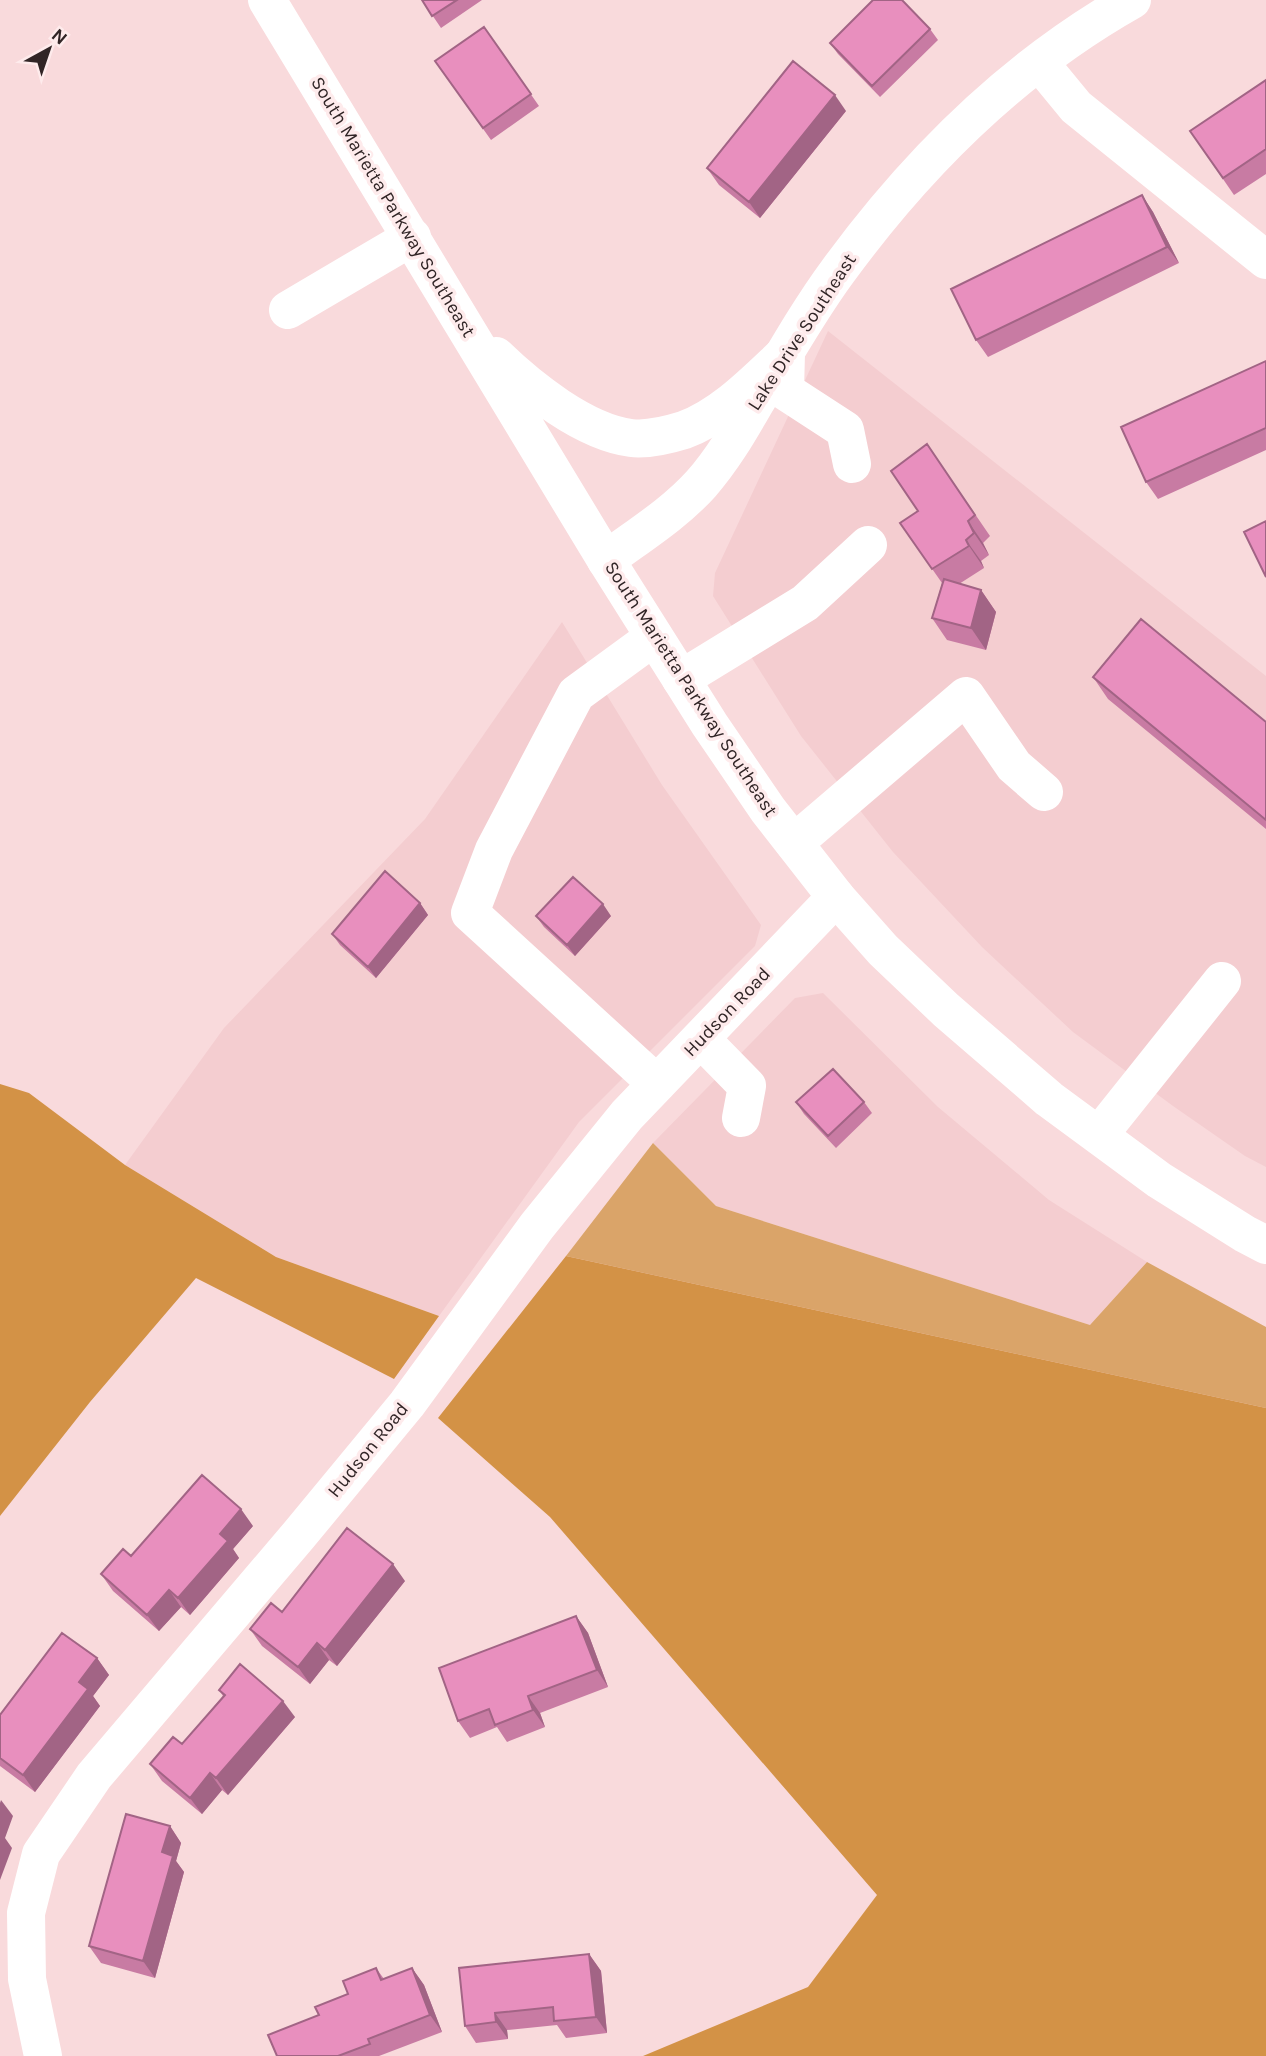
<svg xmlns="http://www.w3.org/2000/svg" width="1266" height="2056" viewBox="0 0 1266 2056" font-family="Karla,sans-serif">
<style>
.built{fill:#f4cdd0}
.green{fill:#daa469}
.forest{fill:#d39246}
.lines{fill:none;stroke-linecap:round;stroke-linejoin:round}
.minor{stroke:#fff;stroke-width:38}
.highway{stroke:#fff;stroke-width:38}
.wall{fill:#c87ba3}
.shaded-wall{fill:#a26485}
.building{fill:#e88fbe;stroke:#a26485;stroke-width:2}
.labels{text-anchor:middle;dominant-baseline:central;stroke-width:7;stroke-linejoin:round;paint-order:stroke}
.street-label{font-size:19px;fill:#312526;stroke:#feebec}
</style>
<rect width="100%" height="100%" fill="#f9dadc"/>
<path class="built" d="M828,331l438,345v491l-21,-11 -72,-50 -100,-74 -91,-85 -89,-95 -92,-116 -88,-140 2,-23z
M562,622l100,163 99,140 -6,21 -176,176 -140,194 -163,-59 -151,-92 99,-137 201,-209z
M823,993l115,114 111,93 98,62 -57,63 -374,-119 -63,-63 142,-145z"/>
<path class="green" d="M653,1143l63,63 374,119 57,-63 119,65v81l-700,-152z"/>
<path class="forest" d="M0,1084l29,9 96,72 151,92 163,59 -45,63 -198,-101 -106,124 -90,114z
M566,1256l700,152v648h-623l165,-69 69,-92 -327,-378 -112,-99z"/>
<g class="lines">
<path class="minor" d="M1039,62l37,45 190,153
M288,310l124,-73
M786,353l-1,38 60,39 7,34
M606,560c32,-24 68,-46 95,-76 21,-24 37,-51 53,-79 27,-45 53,-92 84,-134 79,-108 177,-205 294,-271
M654,637l-78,57 -82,156 -24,63 187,171
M681,679l124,-76 63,-58
M794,843l172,-147 48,70 30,26
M701,1039l46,47 -6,32
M1099,1135l123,-154
M43,2056l-16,-77 -1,-66 15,-59 53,-78 204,-240 109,-132 130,-178 90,-111 209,-218"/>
<path class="highway" d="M267,0l339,560 104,165 58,85 68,87 47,53 63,60 103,89 110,81 86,54 21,11
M496,356c33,32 88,76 135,82 17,2 37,-3 53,-8 39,-14 72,-49 102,-77"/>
</g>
<path class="wall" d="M422,0h60l-41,28z
M484,27l55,79 -48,34 -56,-79z
M930,29l8,11 -58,57 -42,-43 -8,-11z
M1266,80v94l-32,21 -44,-64z
M846,111l-86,107 -41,-33 -12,-17z
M1142,195l11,17 26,51 -191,94 -12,-17z
M1266,361v89l-108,49 -12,-17z
M927,444l63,92 -7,7 6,12 -8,6 3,7 -25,16 22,6 15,22 -10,38 -39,-10 -15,-22 10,-35 -42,-60 18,-12z
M1093,677l173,45v107l-158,-130z
M420,903l8,12 -52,63 -36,-33 -8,-11z
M536,916h75l-36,40 -31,-29z
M796,1102h68l8,11 -36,35 -32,-34z
M253,1526l-20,23 6,9 -49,57 -9,-8 -22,24 -46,-40 -12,-17 30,-18z
M405,1581l-68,85 -8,-6 -19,24 -48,-38 -12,-17 32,-17z
M576,1616l12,17 20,54 -68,26 5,14 -38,15 -10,-15 -27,11 -12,-17z
M97,1658l12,17 -16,21 7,10 -65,86 -35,-26v-51z
M219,1690l76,27 -67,78 -6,-5 -20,24 -40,-33 -12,-17 32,-20 41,-48z
M170,1826l11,17 -5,18 8,11 -29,106 -54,-15 -12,-17z
M589,1954l12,17 6,62 -41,5 -9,-13 -50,5 1,9 -32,4 -11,-17z
M376,1968l8,11 28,-11 12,17 18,47 -63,24h-102l42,-41 29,-21z"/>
<path class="shaded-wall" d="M835,95l11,16 -86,107 -11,-16z
M1142,195l11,17 26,51 -12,-16z
M968,521l15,22 6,12 -15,-22z
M966,540l15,21 3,7 -15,-22z
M981,590l15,22 -10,38 -15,-22z
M420,903l8,12 -52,63 -8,-11z
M603,904l8,12 -36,40 -8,-11z
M241,1509l12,17 -20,23 6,9 -49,57 -12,-17 42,-64z
M393,1564l12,17 -68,85 -12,-16z
M169,1590l12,17 -22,24 -12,-16z
M576,1616l12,17 20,54 -11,-17z
M317,1643l12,17 -19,24 -12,-17z
M97,1658l12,17 -16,21 7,10 -65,86 -12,-17 56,-93z
M528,1696l12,17 5,14 -12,-17z
M283,1701l12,16 -67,78 -12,-17z
M210,1773l12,17 -20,24 -12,-16z
M1,1800l12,16 -8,22 7,10 -12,32v-77z
M170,1826l11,17 -5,18 8,11 -29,106 -12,-17 19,-109z
M589,1954l12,17 6,62 -11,-16z
M412,1968l12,17 18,47 -12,-17z
M495,2013l12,17 1,9 -12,-17z"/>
<path class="building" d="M422,0h35l-25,16z
M873,0h29l28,29 -58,57 -42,-43z
M484,27l47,67 -48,34 -48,-67z
M793,61l42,34 -86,107 -42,-34z
M1266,80v69l-43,29 -33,-47z
M1142,195l25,52 -191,93 -25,-51z
M1266,361v67l-120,54 -25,-55z
M927,444l48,71 -7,6 6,12 -8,7 3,6 -37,23 -32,-46 18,-12 -27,-40z
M1266,521v56l-22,-45z
M944,579l37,11 -10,38 -39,-10z
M1141,619l125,103v98l-173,-143z
M385,871l35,32 -52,64 -36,-33z
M573,877l30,27 -36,41 -31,-29z
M833,1069l31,33 -36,34 -32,-34z
M202,1475l39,34 -21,25 8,7 -50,57 -9,-8 -22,25 -46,-41 22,-25 8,7z
M347,1528l46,36 -68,86 -8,-7 -19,24 -48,-38 21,-26 11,9z
M576,1616l21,54 -69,26 5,14 -38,15 -6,-16 -31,12 -19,-53z
M62,1633l35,25 -18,24 9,7 -65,86 -23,-17v-43z
M240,1664l43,37 -67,77 -6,-5 -20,25 -40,-34 23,-27 9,7 43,-49 -6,-5z
M126,1814l44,12 -8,26 11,4 -30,105 -54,-15z
M589,1954l7,63 -42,4 -1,-14 -58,6 1,9 -31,4 -6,-58z
M376,1968l5,12 31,-12 18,47 -62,24 2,5 -32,12h-61l-9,-21 51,-20 -4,-8 33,-13 -5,-13z"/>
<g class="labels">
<g class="street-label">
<text transform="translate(393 207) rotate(59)">South Marietta Parkway Southeast</text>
<text transform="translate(802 332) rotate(-57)">Lake Drive Southeast</text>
<text transform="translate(691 689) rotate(57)">South Marietta Parkway Southeast</text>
<text transform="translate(727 1012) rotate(-46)">Hudson Road</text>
<text transform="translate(368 1450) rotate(-51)">Hudson Road</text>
</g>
</g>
<g transform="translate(49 49) rotate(40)" stroke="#feebec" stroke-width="5" paint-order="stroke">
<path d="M0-5L12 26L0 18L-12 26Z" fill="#312526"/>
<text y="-10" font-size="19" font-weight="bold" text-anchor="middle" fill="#312526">N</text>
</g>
</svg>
